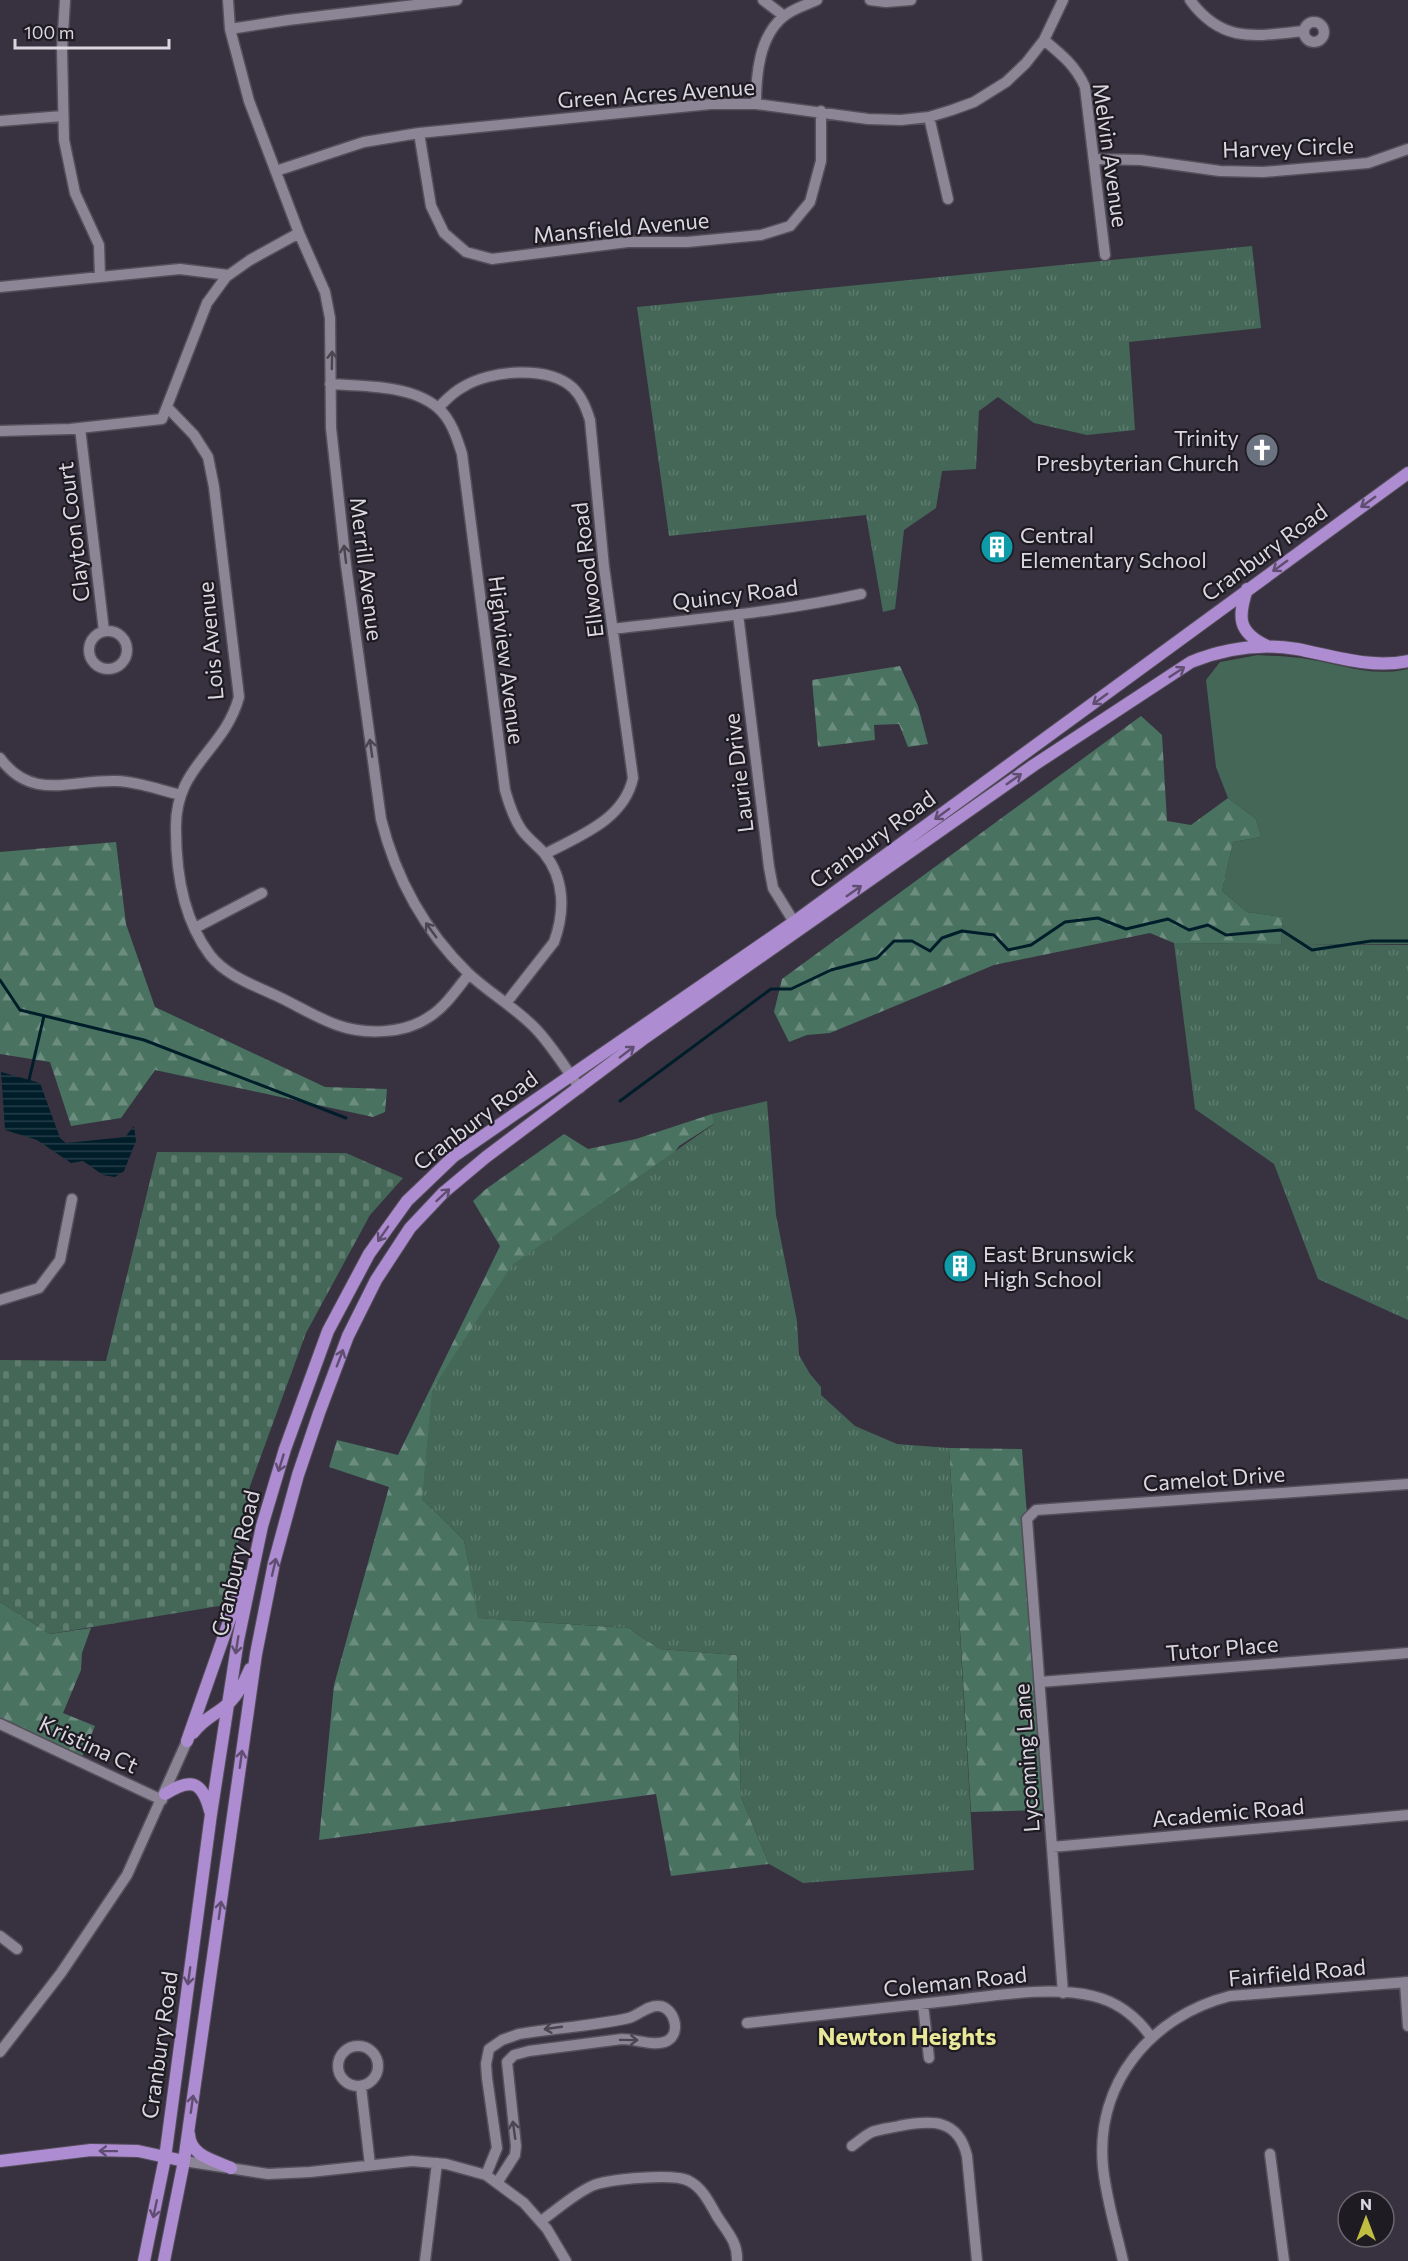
<svg xmlns="http://www.w3.org/2000/svg" width="1408" height="2261" viewBox="0 0 1408 2261" font-family="Commissioner,sans-serif">
<style>
.grass{fill:#446757}
.forest{fill:url(#forest-firs)}
.cemetery{fill:url(#cemetery-stones)}
.park{fill:url(#park-tufts)}
.water{fill:url(#water-rules)}
.lines{fill:none;stroke-linecap:round;stroke-linejoin:round}
.stream{stroke:#001e2a;stroke-width:3}
.minor-casing{stroke:#544f5a;stroke-width:13}
.major-casing{stroke:#544f5a;stroke-width:14}
.minor{stroke:#8c8595;stroke-width:10}
.major{stroke:#ae8cd1;stroke-width:12}
.oneway{stroke:#4a4550}
.oneway2{stroke:#5f4e71}
.labels{text-anchor:middle;dominant-baseline:central;stroke-width:4.5;stroke-linejoin:round;paint-order:stroke}
.street-label{font-size:22px;fill:#dbd7e0;stroke:#1e1b22}
.poi-label{font-size:22px;fill:#dbd7e0;stroke:#1e1b22;text-anchor:start}
.neighbourhood-label{font-size:24px;font-weight:bold;fill:#e9e899;stroke:#1e1b22}
</style>
<defs>
<pattern id="forest-firs" width="22" height="20" patternUnits="userSpaceOnUse" patternTransform="scale(1.5)"><rect width="22" height="20" fill="#497260"/><path d="M5 1l3.5 6h-7zM16 11l3.5 6h-7z" fill="#6b8c7e"/></pattern>
<pattern id="cemetery-stones" width="16" height="16" patternUnits="userSpaceOnUse" patternTransform="scale(1.5)"><rect width="16" height="16" fill="#446757"/><path d="M2 7V4a2 2 0 0 1 4 0v3zM10 15v-3a2 2 0 0 1 4 0v3z" fill="#5e7c6f"/></pattern>
<pattern id="park-tufts" width="24" height="20" patternUnits="userSpaceOnUse" patternTransform="scale(1.5)"><rect width="24" height="20" fill="#446757"/><path d="M3 7l-1-3M5 7V3M7 7l1-3M15 17l-1-3M17 17v-4M19 17l1-3" fill="none" stroke="#5e7c6f"/></pattern>
<pattern id="water-rules" width="6" height="5" patternUnits="userSpaceOnUse" patternTransform="scale(1.5)"><rect width="6" height="5" fill="#001e2a"/><path d="M0 2.5h6" fill="none" stroke="#253e49"/></pattern>
</defs>
<rect width="100%" height="100%" fill="#383240"/>
<path class="grass" d="M1258,655c14,1 29,1 43,3 36,5 70,20 107,11v275h-127l2,-27 -36,-5 -25,-21 11,-49 28,-5 -5,-18 -28,-21 -12,-31 -10,-87 14,-18z"/>
<path class="forest" d="M900,666l18,40 10,38 -20,3 -9,-23 -25,1 1,15 -57,7 -6,-67z
M1141,716l21,19 5,86 24,4 37,-27 28,21 5,18 -28,5 -11,49 25,21 36,5 -2,27 -107,-1 -24,-10 -156,32 -164,68 -23,2 -18,7 -15,-30 8,-33z
M116,842l10,82 29,83 170,80 62,2 -2,23 -12,5 -218,-47 -34,48 -50,8 -21,-64 -50,-8v-202z
M712,1114l3,9 -36,23 -257,353 42,41 15,78 149,10 32,21 77,6 4,142 28,67 -98,12 -15,-82 -337,46 15,-155 55,-198 -60,-20 8,-27 61,15 102,-209 -27,-45 13,-12 78,-55 24,15 48,-10z
M949,1448l73,1 27,361 -78,2z
M0,1602l50,32 41,-6 -9,25 -1,17 -18,43 32,13 -14,33 -81,-32z"/>
<path class="cemetery" d="M157,1152l189,1 57,25 -33,37 -64,118 -56,153 -25,119 -175,29 -50,-32v-242l106,1z"/>
<path class="park" d="M1252,246l9,82 -132,14 6,88 -48,5 -53,-12 -36,-26 -19,14 -3,58 -34,2 -6,37 -32,22 -9,79 -12,3 -17,-97 -197,21 -32,-229z
M1174,943l234,2v375l-90,-41 -44,-115 -79,-55z
M767,1101l9,114 21,106 2,34 11,19 11,13v8l34,31 42,18 52,4 25,422 -171,13 -34,-19 -28,-67 -4,-142 -77,-6 -32,-21 -150,-10 -14,-78 -42,-41 10,-109 80,-125 202,-141 -2,-10z"/>
<path class="water" d="M1,1072l39,11 20,55 6,5 59,-6 9,-11 2,15 -12,30 -9,6 -12,-2 -20,-14 -12,2 -34,-23 -32,-10z"/>
<g class="lines">
<path class="stream" d="M0,980l20,30 124,30 202,78
M29,1080l15,-64
M620,1101l151,-112h20l40,-19 46,-12 17,-17h18l18,10 12,-13 20,-7 32,4 14,15 23,-5 34,-23 33,-4 28,11 42,-10 21,11 19,-5 18,10 55,-5 31,20 59,-9h37"/>
<g class="minor-casing">
<path id="minor" d="M65,0l-3,50 2,90 11,53 24,52 1,32
M228,0l2,29 19,72 50,132 26,59 5,26 1,110 15,137 35,254c15,60 43,111 87,154 21,20 47,34 68,56 17,18 29,39 44,59
M763,0l21,16
M870,0l16,2 25,-2
M1190,0c32,44 66,36 114,31
M1304 32a10 10 0 1 1 20 0a10 10 0 1 1-20 0Z
M230,29l58,-9 169,-20
M1044,40c17,14 32,26 41,47l20,168
M756,104c0,-29 3,-67 27,-87 9,-8 23,-12 34,-17
M929,117l19,82
M0,121l63,-5
M419,133l12,73 13,27 22,19 26,7 136,-17h59l74,-7 29,-9 20,-24 11,-41v-50
M1095,159l46,1 79,11 43,1 105,-9 40,-14
M276,171l88,-29 55,-9 292,-29h45l112,15 33,1 28,-3 23,-7 22,-8 32,-20 20,-19 18,-23 19,-40
M0,287l180,-18 48,6
M330,384c33,2 82,1 108,24 13,11 19,30 24,46l43,336c4,14 8,27 16,39 6,9 16,16 23,24 21,26 21,59 10,89l-47,60
M167,407l27,28 14,22 6,30 25,210c-15,55 -65,69 -63,133 0,43 7,89 34,125 16,21 46,31 69,42 19,9 38,21 58,28 28,10 67,9 92,-8 16,-10 28,-28 40,-43
M438,408c8,-8 15,-16 25,-21 27,-17 85,-22 110,1 9,9 13,20 17,32l14,147 29,211c-9,42 -54,58 -88,76
M80,428l24,203
M0,431l70,-2 92,-10 45,-116 19,-26 24,-17 49,-27
M738,614l31,253 4,21 21,34
M613,629c83,-10 167,-17 248,-35
M89 650a19 19 0 1 1 38 0a19 19 0 1 1-38 0Z
M0,758c32,44 72,21 117,23 23,1 42,9 64,14
M195,928l67,-35
M0,1300l39,-12 21,-28 12,-61
M1040,1682l368,-29
M0,1724l162,76
M1052,1847l356,-32
M0,1936l17,13
M1405,1982l3,44
M1063,1993l-36,-474 9,-9 372,-26
M923,2004l6,54
M747,2023c70,-8 140,-15 209,-23 42,-5 97,-14 137,-4 25,6 44,21 58,41
M338 2066a20 20 0 1 1 40 0a20 20 0 1 1-40 0Z
M0,2052l61,-79 66,-98 60,-134
M361,2087l9,78
M852,2146c6,-4 13,-11 20,-14 8,-3 19,-4 27,-6 32,-6 59,-8 68,30l10,105
M1270,2154l14,107
M184,2161l84,13 42,-2 102,-11 34,3 40,11 38,28 23,26 19,32
M486,2175l11,-27 -10,-70 -1,-14 3,-15 13,-9 17,-6c36,-6 74,-8 110,-16 10,-3 19,-13 30,-12 15,1 23,27 8,35 -12,6 -31,-2 -45,-2l-93,12 -15,4 -7,7 9,84 -1,9 -18,28
M541,2221c17,-12 34,-28 53,-36 17,-6 80,-12 95,-4 14,7 21,23 28,35 10,16 21,26 20,45
M425,2261l12,-98
M1123,2261c-7,-31 -17,-63 -20,-94 -8,-84 48,-151 127,-171l178,-14"/>
</g>
<g class="major-casing">
<path id="major" d="M1247,589c-9,28 -10,43 20,57
M193,1733c12,-16 25,-19 37,-31 9,-9 15,-21 20,-33
M187,1741l58,-165
M165,1794c25,-16 37,-14 45,17
M189,2134c1,22 25,26 42,34
M0,2161l91,-11 47,1 46,10
M144,2261l21,-103 46,-344 27,-174 24,-114 23,-77 43,-118 41,-77 38,-53 47,-45 340,-234 614,-449
M164,2261l20,-100 72,-507 18,-91 24,-88 21,-62 29,-77 28,-56 34,-52 33,-35 43,-36 160,-120 388,-272 157,-103c35,-14 69,-19 106,-13 36,7 74,20 111,12"/>
</g>
<use href="#minor" class="minor"/>
<use href="#major" class="major"/>
</g>
<defs><path id="oneway-shaft" d="M-6 0H5M1.5-3L5.5 0L1.5 3" fill="none" stroke-width="1.6" stroke-linecap="round" stroke-linejoin="round" transform="scale(1.5)"/></defs>
<g class="oneway">
<use href="#oneway-shaft" transform="translate(332 360) rotate(-89)"/>
<use href="#oneway-shaft" transform="translate(345 554) rotate(-97)"/>
<use href="#oneway-shaft" transform="translate(371 748) rotate(-98)"/>
<use href="#oneway-shaft" transform="translate(431 930) rotate(-126)"/>
<use href="#oneway-shaft" transform="translate(553 2028) rotate(172)"/>
<use href="#oneway-shaft" transform="translate(629 2040) rotate(1)"/>
<use href="#oneway-shaft" transform="translate(514 2130) rotate(-98)"/>
</g>
<g class="oneway2">
<use href="#oneway-shaft" transform="translate(1368 502) rotate(144)"/>
<use href="#oneway-shaft" transform="translate(1280 566) rotate(144)"/>
<use href="#oneway-shaft" transform="translate(1177 672) rotate(-33)"/>
<use href="#oneway-shaft" transform="translate(1100 699) rotate(144)"/>
<use href="#oneway-shaft" transform="translate(1014 779) rotate(-35)"/>
<use href="#oneway-shaft" transform="translate(942 814) rotate(144)"/>
<use href="#oneway-shaft" transform="translate(854 891) rotate(-35)"/>
<use href="#oneway-shaft" transform="translate(627 1052) rotate(-37)"/>
<use href="#oneway-shaft" transform="translate(443 1195) rotate(-43)"/>
<use href="#oneway-shaft" transform="translate(383 1234) rotate(125)"/>
<use href="#oneway-shaft" transform="translate(340 1358) rotate(-69)"/>
<use href="#oneway-shaft" transform="translate(281 1463) rotate(107)"/>
<use href="#oneway-shaft" transform="translate(274 1567) rotate(-77)"/>
<use href="#oneway-shaft" transform="translate(237 1645) rotate(99)"/>
<use href="#oneway-shaft" transform="translate(241 1759) rotate(-82)"/>
<use href="#oneway-shaft" transform="translate(220 1910) rotate(-82)"/>
<use href="#oneway-shaft" transform="translate(189 1976) rotate(98)"/>
<use href="#oneway-shaft" transform="translate(192 2104) rotate(-82)"/>
<use href="#oneway-shaft" transform="translate(108 2151) rotate(-179)"/>
<use href="#oneway-shaft" transform="translate(155 2209) rotate(102)"/>
</g>
<defs>
<g id="church-disc" transform="scale(1.725)"><circle r="9.5" fill="#6b7280" stroke="#1e1b22"/><path d="M-1.2-6h2.4v3.5h3.3v2.4h-3.3V6h-2.4V-.1h-3.3v-2.4h3.3Z" fill="#fff"/></g>
<g id="building-disc" transform="scale(1.725)"><circle r="9.5" fill="#0f9aa8" stroke="#1e1b22"/><path d="M-4-6H4V6H1V3H-1V6H-4ZM-2.5-4.3h1.7v1.8h-1.7ZM.8-4.3h1.7v1.8H.8ZM-2.5-1h1.7V.8h-1.7ZM.8-1h1.7V.8H.8Z" fill="#fff"/></g>
</defs>
<g fill-rule="evenodd">
<use href="#church-disc" x="1262" y="450"/>
<use href="#building-disc" x="997" y="547"/>
<use href="#building-disc" x="960" y="1266"/>
</g>
<g class="labels">
<g class="street-label">
<text transform="translate(656 93) rotate(-4)">Green Acres Avenue</text>
<text transform="translate(1288 147) rotate(-2)">Harvey Circle</text>
<text transform="translate(1111 155) rotate(82)">Melvin Avenue</text>
<text transform="translate(621 227) rotate(-5)">Mansfield Avenue</text>
<text transform="translate(73 532) rotate(-97)">Clayton Court</text>
<text transform="translate(1264 552) rotate(-36)">Cranbury Road</text>
<text transform="translate(367 569) rotate(83)">Merrill Avenue</text>
<text transform="translate(587 570) rotate(-97)">Ellwood Road</text>
<text transform="translate(735 594) rotate(-7)">Quincy Road</text>
<text transform="translate(210 641) rotate(-95)">Lois Avenue</text>
<text transform="translate(507 660) rotate(83)">Highview Avenue</text>
<text transform="translate(738 773) rotate(-97)">Laurie Drive</text>
<text transform="translate(872 839) rotate(-36)">Cranbury Road</text>
<text transform="translate(475 1120) rotate(-37)">Cranbury Road</text>
<text transform="translate(1214 1478) rotate(-4)">Camelot Drive</text>
<text transform="translate(235 1563) rotate(-77)">Cranbury Road</text>
<text transform="translate(1222 1648) rotate(-5)">Tutor Place</text>
<text transform="translate(89 1744) rotate(25)">Kristina Ct</text>
<text transform="translate(1026 1758) rotate(-94)">Lycoming Lane</text>
<text transform="translate(1228 1812) rotate(-5)">Academic Road</text>
<text transform="translate(1297 1972) rotate(-5)">Fairfield Road</text>
<text transform="translate(955 1981) rotate(-6)">Coleman Road</text>
<text transform="translate(159 2045) rotate(-82)">Cranbury Road</text>
</g>
<g class="poi-label">
<text x="1239" y="437" text-anchor="end">Trinity<tspan x="1239" dy="25">Presbyterian Church</tspan></text>
<text x="1020" y="534">Central<tspan x="1020" dy="25">Elementary School</tspan></text>
<text x="983" y="1253">East Brunswick<tspan x="983" dy="25">High School</tspan></text>
</g>
<g class="neighbourhood-label">
<text x="907" y="2035">Newton Heights</text>
</g>
</g>
<g transform="translate(1366 2219)"><circle r="28" fill="#1e1b22" stroke="#6a666e" stroke-width="1.5"/>
<path d="M0-4.5L10 22L0 15L-10 22Z" fill="#c1bd40"/>
<text y="-9" font-size="16" font-weight="bold" text-anchor="middle" fill="#dbd7e0">N</text>
</g>
<path d="M15 39v9h154v-9" fill="none" stroke="#dbd7e0" stroke-width="3"/>
<text x="24" y="39" font-size="18" fill="#dbd7e0" stroke="#1e1b22" stroke-width="4.5" paint-order="stroke">100 m</text>
</svg>
